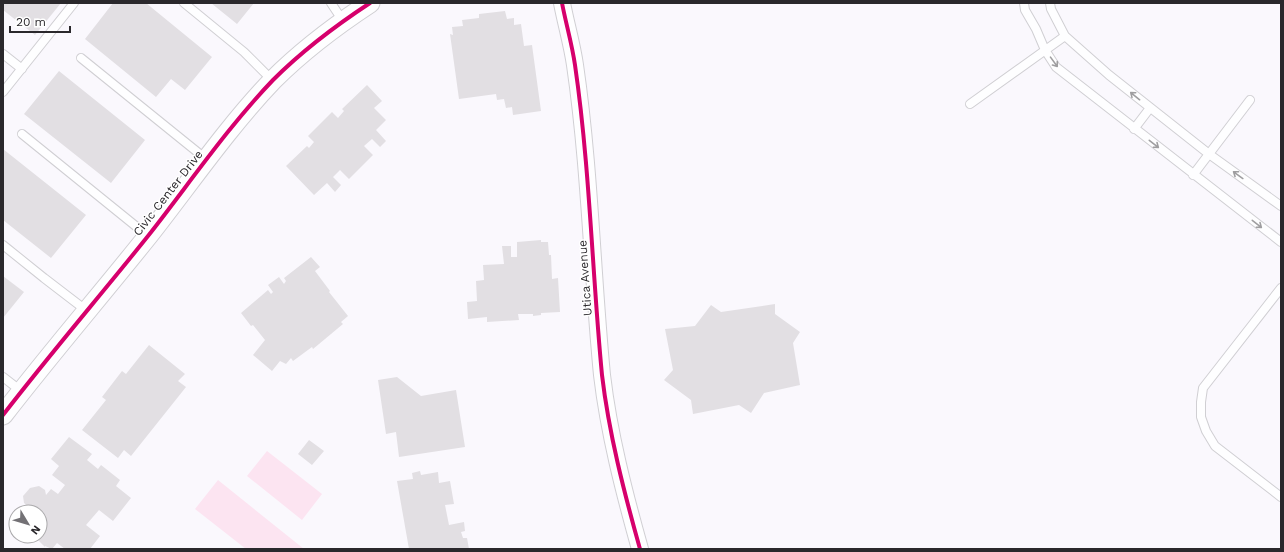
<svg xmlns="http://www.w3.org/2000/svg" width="1284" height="552" viewBox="0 0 1284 552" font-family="'Work Sans',sans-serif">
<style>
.green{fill:#fce4f1}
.building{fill:#e2dfe3}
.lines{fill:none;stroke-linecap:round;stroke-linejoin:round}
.service-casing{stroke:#d0cfd3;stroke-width:10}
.minor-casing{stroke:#d0cfd3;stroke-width:18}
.tertiary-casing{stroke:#d0cfd3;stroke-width:21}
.service{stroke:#fefeff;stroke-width:8}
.minor{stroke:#fefeff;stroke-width:16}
.tertiary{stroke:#fefeff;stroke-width:19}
.cycleway-casing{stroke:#fff;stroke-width:6}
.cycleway{stroke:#d6006c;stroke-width:4}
.oneway{stroke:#9f9ea0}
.labels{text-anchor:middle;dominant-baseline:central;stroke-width:3;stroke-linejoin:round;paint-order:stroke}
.street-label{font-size:12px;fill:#2a282c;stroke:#fff}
</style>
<rect width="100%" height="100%" fill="#faf8fd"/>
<path class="green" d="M267,451l55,43 -20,26 -55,-44z
M218,480l86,69h-58l-51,-40z"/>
<path class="building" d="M3,3h58l-26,32 -32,-25z
M113,3h33l66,54 -27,33 -14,-11 -15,18 -71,-58z
M211,3h43l-17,21z
M505,11l2,8 7,-1v7l7,-1 3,22 8,-1 9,66 -28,4 -1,-8 -6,1 -2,-9 -7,1 -1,-6 -37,5 -9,-65 3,1 -1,-8 11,-1 -1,-6 17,-2v-4z
M59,71l86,69 -34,43 -87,-69z
M367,85l15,16 -8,7 12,12 -10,10 10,11 -6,6 -8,-8 -8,7 9,9 -24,24 -9,-9 -7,7 8,8 -6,7 -8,-9 -13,12 -28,-29 21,-20 2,2 5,-6 -6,-6 24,-24 6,6 6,-7 -2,-2z
M3,149l83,66 -35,43 -48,-38z
M541,240v2h7l1,13h2l1,24 6,-1 2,34 -19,1v2l-8,1v-2h-15l1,6 -32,2v-5l-19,2 -1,-17 10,-1 -1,-20 8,-1 -1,-15 21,-1 -2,-18h9v11h6v-15z
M311,257l9,10 -5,4 15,20 -1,1 19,24 -7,6 2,2 -30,25 -1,-2 -19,14 -2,-3 -5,6 -6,-3 -8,10 -19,-16 12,-15 -12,-15 -2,1 -10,-13 27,-23 3,4 2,-2 -5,-7 11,-8 5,7 2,-3 -2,-3z
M3,276l21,16 -21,26z
M775,304v10l25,18 -7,11 7,42 -36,8 -13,20 -12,-8 -46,9 -2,-14 -27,-20 9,-10 -8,-41 30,-3 16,-21 10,7z
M149,345l36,29 -7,7 8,6 -55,69 -7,-6 -6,8 -36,-28 24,-30 -4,-3 20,-26 4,3z
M397,377l24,19 35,-6 9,57 -66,10 -3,-25 -10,2 -8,-54z
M69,437l23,17 -5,6 11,9 3,-4 19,15 -4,6 15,12 -18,23 -14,-11 -13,15 14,11 -10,13h-21l-1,-1 -3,1 -8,-6 -5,6 -7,-3v1l-10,-10 1,-1h4v-5l6,-8v-2l-2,2 -4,-1v-10h-6v-3l-2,1 -8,-7 -1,-7 7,-8 9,-2 6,4 1,5 5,-6 7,5 7,-9 -13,-10 7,-9 -8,-7z
M309,440l15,11 -12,14 -14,-11z
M420,471l1,4 17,-3 1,11 11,-2 4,23 -9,1 4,20 15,-3 1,9 -4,1 2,6h4l2,11h-60l-12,-68 16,-2 -1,-6z"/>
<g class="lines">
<g class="service-casing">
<path id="service" d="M184,3l60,49 29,29
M331,3l12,18
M1024,3l1,7 11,19 9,21 11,17 225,175
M1050,3l1,6 14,27 44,39 100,79 72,52
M3,54l19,15
M81,58l125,101
M3,92l71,-89
M970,104l95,-68
M1134,129l16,-21
M22,134l126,102
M1193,175l57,-75
M3,245l41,33 43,33
M1281,288l-78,100 -2,14v15l5,14 9,15 66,51
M3,377l18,14"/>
</g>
<g class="minor-casing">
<path id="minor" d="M562,3c4,21 10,41 13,62 15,103 17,207 27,310 7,59 22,117 38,174"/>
</g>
<g class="tertiary-casing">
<path id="tertiary" d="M3,415c47,-61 97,-119 145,-179 41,-52 79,-108 125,-156 29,-29 62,-54 97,-77"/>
</g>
<use href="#service" class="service"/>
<use href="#minor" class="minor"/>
<use href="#tertiary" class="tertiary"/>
<g class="cycleway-casing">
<path id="cycleway" d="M562,3c4,21 10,41 13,62 15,103 17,207 27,310 7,59 22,117 38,174
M3,415c47,-61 97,-119 145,-179 41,-52 79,-108 125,-156 29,-29 62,-54 97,-77"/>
</g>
<use href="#cycleway" class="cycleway"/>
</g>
<defs><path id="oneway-shaft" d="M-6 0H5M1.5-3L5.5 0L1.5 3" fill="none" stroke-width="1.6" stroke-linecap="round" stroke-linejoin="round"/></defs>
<g class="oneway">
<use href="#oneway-shaft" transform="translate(1054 62) rotate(54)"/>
<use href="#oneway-shaft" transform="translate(1135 96) rotate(-141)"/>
<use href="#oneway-shaft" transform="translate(1154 144) rotate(38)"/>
<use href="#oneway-shaft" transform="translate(1238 175) rotate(-144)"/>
<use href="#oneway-shaft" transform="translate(1257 224) rotate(38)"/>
</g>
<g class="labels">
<g class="street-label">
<text transform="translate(168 193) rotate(-52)">Civic Center Drive</text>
<text transform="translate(585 278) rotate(-94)">Utica Avenue</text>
</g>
</g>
<rect width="1284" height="552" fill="none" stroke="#2a282c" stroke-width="8"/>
<g transform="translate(28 524) rotate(128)"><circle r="19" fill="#ffffff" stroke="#aaa9ab"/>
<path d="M0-3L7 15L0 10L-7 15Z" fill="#737175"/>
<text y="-6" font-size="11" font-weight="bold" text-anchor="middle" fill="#2a282c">N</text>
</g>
<path d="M10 26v6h60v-6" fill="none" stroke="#2a282c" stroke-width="2"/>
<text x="16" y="26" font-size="12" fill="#2a282c" stroke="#ffffff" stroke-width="3" paint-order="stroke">20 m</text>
</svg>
